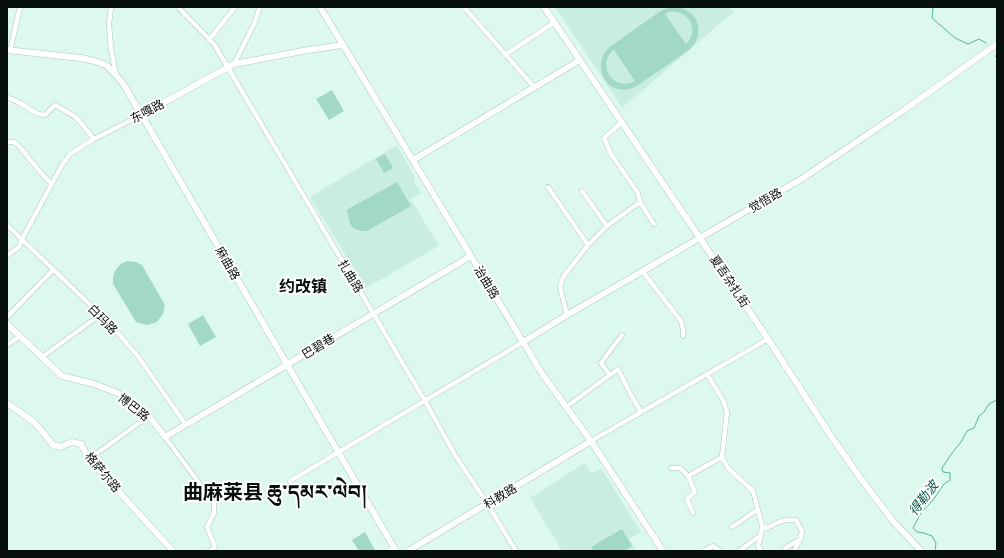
<svg xmlns="http://www.w3.org/2000/svg" width="1004" height="558" viewBox="0 0 1004 558" font-family="'Titillium Web','Noto Sans SC','Noto Serif Tibetan',sans-serif">
<style>
.built{fill:#c9eddf}
.grass{fill:#a2d9c4;fill-rule:evenodd}
.lines{fill:none;stroke-linecap:round;stroke-linejoin:round}
.stream{stroke:#52b697;stroke-width:1}
.street-casing{stroke:#aec9be;stroke-width:5.5}
.secondary-casing{stroke:#aec9be;stroke-width:7}
.street{stroke:#fff;stroke-width:4.5}
.secondary{stroke:#fff;stroke-width:6}
.labels{text-anchor:middle;dominant-baseline:central;stroke-width:4;stroke-linejoin:round;paint-order:stroke}
.street-label{font-size:12px;fill:#07100d;stroke:#fff}
.water-label{font-size:13px;font-style:italic;fill:#015844;stroke:#fff}
.district-label{font-size:16px;font-weight:bold;fill:#07100d;stroke:#fff}
.town-label{font-size:20px;font-weight:bold;fill:#07100d;stroke:#fff}
</style>
<rect width="100%" height="100%" fill="#ddf9ee"/>
<path class="built" d="M555,7h175l3,5 -111,96z
M397,145l17,31v5l7,12 -10,6 28,47 -73,42 -56,-91z
M585,463l7,11 9,-6 40,64 -12,7 8,12h-75l-32,-53z"/>
<path class="grass" d="M672,7c25,0 36,25 17,43 -13,9 -26,18 -38,26 -7,5 -14,11 -22,13 -26,5 -38,-27 -18,-43l51,-36zM669,12c20,-3 31,18 17,32l-21,-30zM613,50h1l21,31c-21,11 -39,-15 -22,-31z
M332,90l12,21 -15,9 -13,-21z
M385,154l8,14 -9,5 -8,-14z
M397,182l14,24 -44,25c-8,1 -17,-2 -18,-11 -1,-4 0,-6 -3,-10z
M127,261l9,1 6,3 23,40 -2,9 -6,8 -9,3 -6,-1 -6,-2 -23,-38c-1,-11 4,-19 14,-23z
M203,315l13,22 -16,9 -12,-22z
M622,529l10,17 -8,5h-31l-2,-4z
M365,532l10,18 -1,1h-15l-7,-11z"/>
<g class="lines">
<path class="stream" d="M933,7l-1,11 23,20 13,6 11,-5 7,4
M995,56l2,2
M935,551l1,-8 -4,-7 -8,-3 -7,-1 -4,-4 8,-15 12,-13 11,-16 6,-4v-7l-7,-1 -1,-4 10,-15 9,-11 6,-11 7,-3 5,-12 5,-4 5,-8 8,-4"/>
<g class="street-casing">
<path id="street" d="M111,7l-2,17 2,25 5,26
M178,7l36,37 211,357 30,54 32,48 29,48
M464,7l70,80
M209,40l26,-33
M10,51l10,-44
M505,55l50,-33
M234,64l20,-40 6,-17
M7,97l13,6 18,11 7,1 10,-10 21,12 18,22
M7,142h7l6,5 21,26 11,11
M548,187l40,58
M582,191l25,35
M640,202l14,22
M7,225l103,99 27,31 49,70
M7,256l12,-9 3,-8 40,-74 8,-11 24,-15 47,-24
M643,272l38,49 2,8v7
M567,315l-7,-28 3,-10 25,-32 19,-19 33,-24 -2,-9 -27,-39 -7,-16 18,-16
M7,317l46,-47
M7,345l13,-9
M42,357l58,-42
M707,374l16,26 4,12 -5,45 6,11 25,23 9,35 -1,9 -3,11 3,5
M610,375l-9,-12 21,-28
M566,407l52,-38 12,24 11,19
M165,437l49,66v10l-7,14 8,20 -5,4
M591,441l177,-102
M89,459l60,-43
M671,468h9l8,8
M290,481l233,-139
M693,513l-6,-14 8,-7 -7,-16 34,-19
M762,526l5,2c11,-6 17,-9 29,-8l6,11 -2,9 -6,11
M732,527l25,-17
M785,548l14,-8
M389,551l5,-3
M704,551l9,-5 7,5
M739,551l22,-16"/>
</g>
<g class="secondary-casing">
<path id="secondary" d="M320,7l223,368 48,66 72,110
M544,7l224,332 61,94 32,46 32,42 28,30
M7,50l74,8 14,3 11,4 10,10 8,10 272,466
M141,115l93,-51 74,-14 35,-5
M413,160l167,-100
M7,324l55,52 32,8 26,10 29,22 16,21 306,-181
M523,342l44,-27 236,-137 101,-68 93,-66
M7,403l27,19 10,12 9,11 7,2 12,-5 9,2 8,15 84,92
M408,551l183,-110"/>
</g>
<use href="#street" class="street"/>
<use href="#secondary" class="secondary"/>
</g>
<g class="labels">
<g class="street-label">
<text transform="translate(147 111) rotate(-28)">东嘎路</text>
<text transform="translate(765 200) rotate(-30)">觉悟路</text>
<text transform="translate(228 263) rotate(60)">麻曲路</text>
<text transform="translate(351 276) rotate(59)">扎曲路</text>
<text transform="translate(730 281) rotate(56)">夏吾杂扎街</text>
<text transform="translate(487 282) rotate(59)">治曲路</text>
<text transform="translate(103 319) rotate(46)">白玛路</text>
<text transform="translate(318 346) rotate(-31)">巴碧巷</text>
<text transform="translate(134 407) rotate(38)">博巴路</text>
<text transform="translate(103 472) rotate(50)">格萨尔路</text>
<text transform="translate(500 496) rotate(-31)">科教路</text>
</g>
<g class="water-label">
<text transform="translate(923 498) rotate(-53)">得勒波</text>
</g>
<g class="district-label">
<text x="303" y="286">约改镇</text>
</g>
<g class="town-label">
<text x="275" y="491">曲麻莱县 ཆུ་དམར་ལེབ།</text>
</g>
</g>
<rect width="1004" height="558" fill="none" stroke="#07100d" stroke-width="16"/>
</svg>
